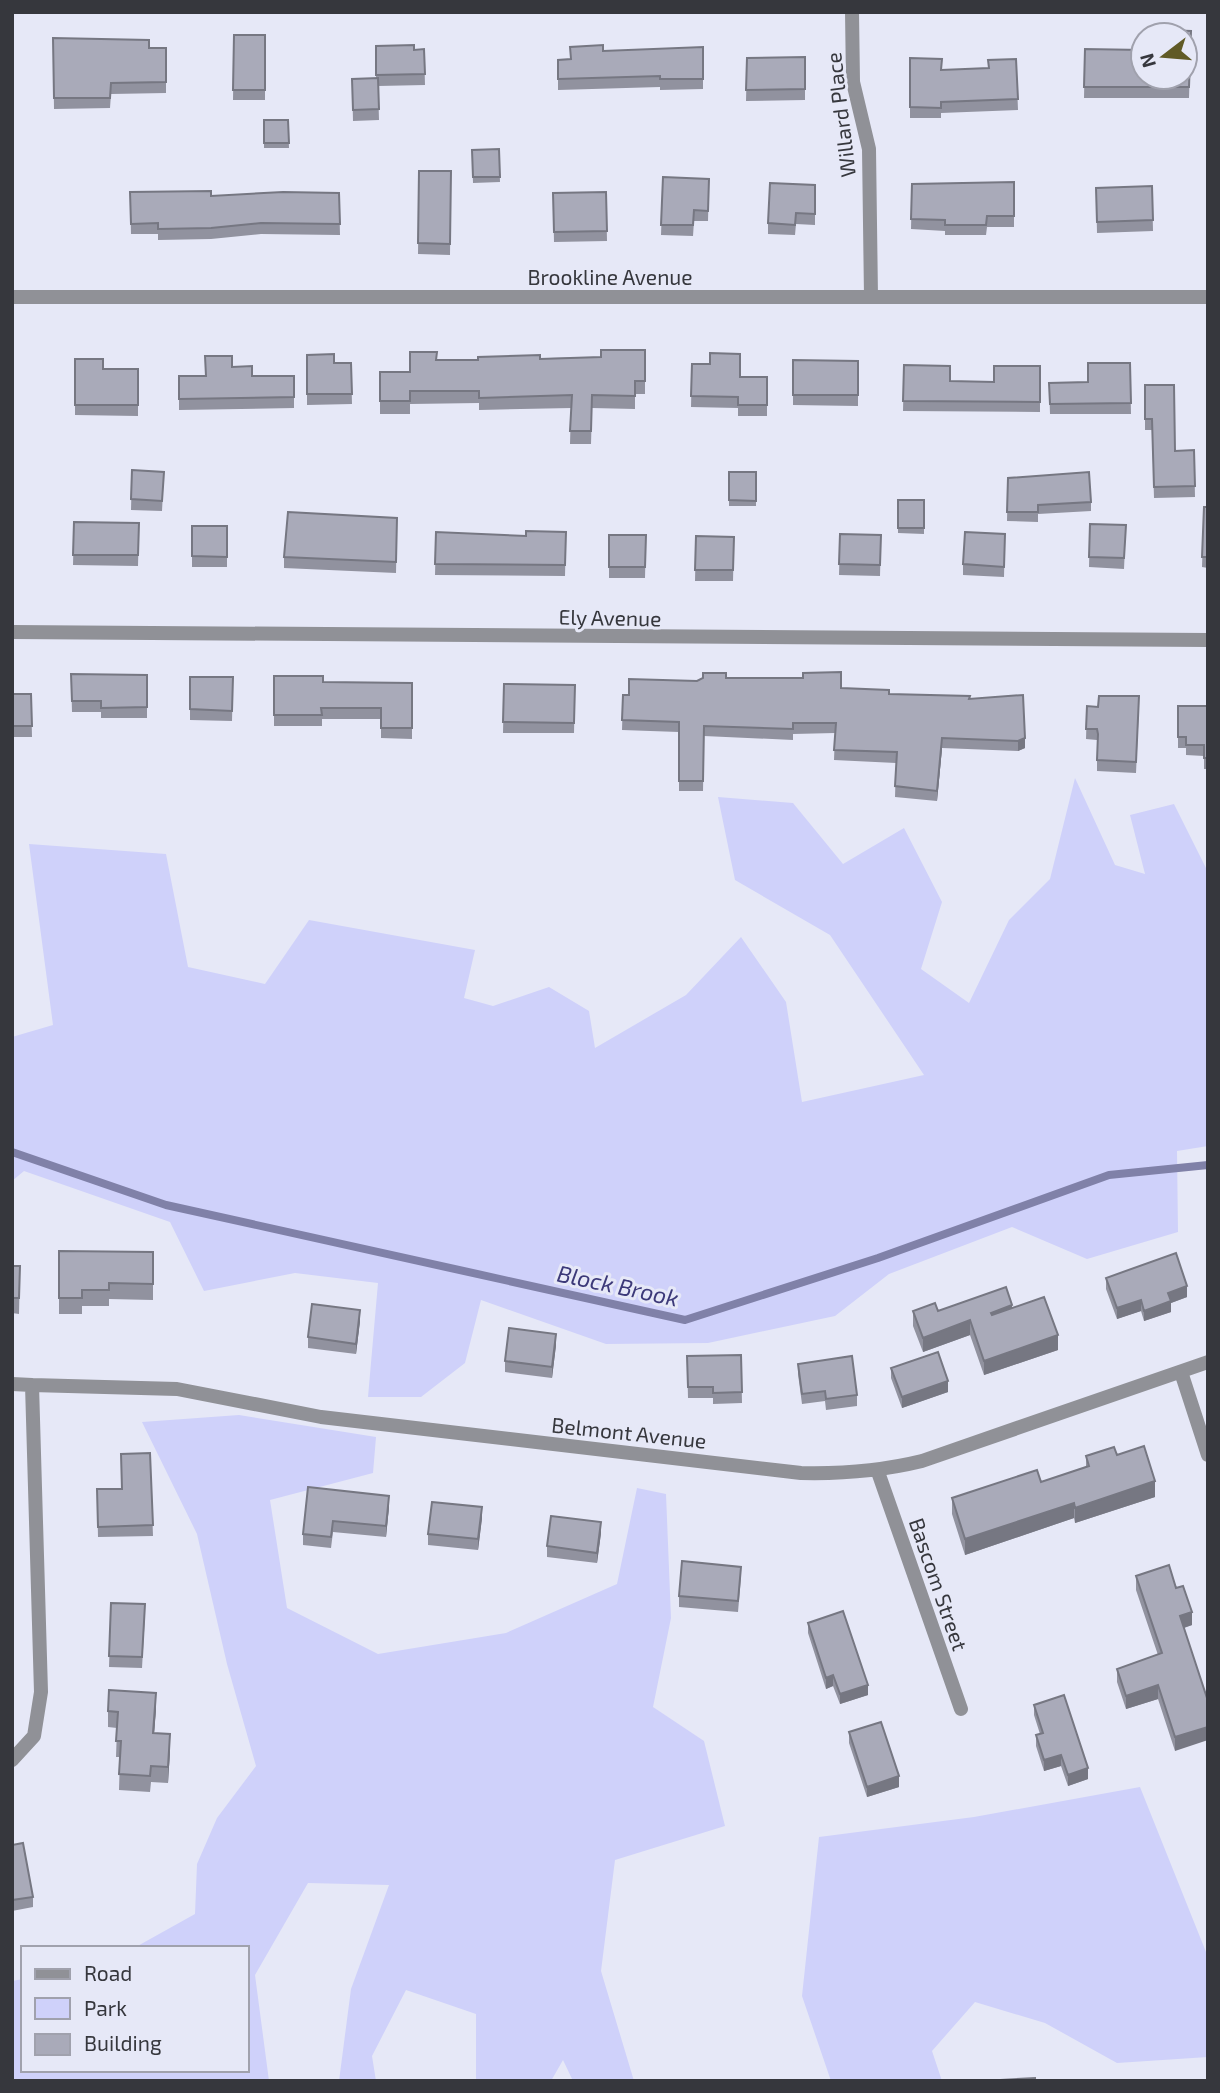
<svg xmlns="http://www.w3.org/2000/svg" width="1220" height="2093" viewBox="0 0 1220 2093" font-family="'Exo 2',sans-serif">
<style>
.green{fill:#cfd1fa}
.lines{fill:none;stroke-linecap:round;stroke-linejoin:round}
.stream{stroke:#8081a8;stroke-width:8}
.street{stroke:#909197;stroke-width:14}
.wall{fill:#91929f}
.shaded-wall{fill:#767782}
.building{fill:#a9aab9;stroke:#767782;stroke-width:2}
.labels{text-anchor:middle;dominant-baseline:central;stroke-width:6;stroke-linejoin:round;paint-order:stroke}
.street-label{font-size:21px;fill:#36373d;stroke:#e6e8f7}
.water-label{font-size:23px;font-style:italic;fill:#3c3979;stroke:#e6e8f7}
</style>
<rect width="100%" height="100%" fill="#e6e8f7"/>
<path class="green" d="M1075,778l40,87 30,9 -15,-59 44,-11 34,68v274l-31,5 1,81 -91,27 -75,-32 -123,47 -54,42 -127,27 -102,1 -125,-44 -16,63 -44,34h-53l10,-114 -83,-10 -91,18 -34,-69 -146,-51 -12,10v-144l41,-12 -24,-181 137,10 22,113 77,17 44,-64 166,30 -11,48 29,8 56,-19 40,24 6,37 91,-53 55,-58 45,65 16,100 122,-27 -94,-140 -95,-55 -17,-83 75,6 50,61 61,-36 38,74 -21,67 48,34 40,-83 41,-41z
M239,1415l137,22 -3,36 -103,27 17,108 91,46 128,-21 111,-49 20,-96 29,6 5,124 -18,89 51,34 21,85 -110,34 -14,111 33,110h-61l-10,-21 -12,21h-75v-67l-70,-24 -34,66 4,25h-37l12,-92 38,-104 -81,-2 -53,92 14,106h-257v-100l11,-2v91h224v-122h-113l61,-34 2,-50 20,-46 39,-52 -29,-102 -30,-130 -55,-112z
M1140,1787l68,170v100l-91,6 -72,-40 -70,-21 -43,49 10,30h-111l-29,-85 17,-159 155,-20z"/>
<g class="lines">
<path class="stream" d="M12,1152l154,53 519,115 193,-62 231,-83 99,-10"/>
<path class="street" d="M852,12l1,70 16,67 2,148
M12,297h1196
M12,632l1196,8
M1181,1372l27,83
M12,1384l20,1 9,307 -7,44 -22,24
M32,1385l145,4 144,28 480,56c42,1 80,-2 121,-12l286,-99
M878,1472l83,237"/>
</g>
<path class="wall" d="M1191,31l-2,67h-105l1,-49 58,28z
M234,35h31v65h-32z
M53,38l96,10h17v45l-55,1 -1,14 -56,1z
M376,46l38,4 10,-1 1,36 -47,1 1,34 -26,1 -1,-42 24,-1z
M703,47v42l-43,1v-3l-102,3v-30l12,-1 33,-8z
M805,57v43l-59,1 1,-43z
M910,58l32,12 46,-2v-8l28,-1 2,51 -77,3v5h-31z
M264,120h24l1,28h-25z
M499,149l1,33 -27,1 -1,-33z
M419,171h32l-1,84 -32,-1z
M663,177l46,2 -1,42h-14l-1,15 -32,-1z
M1014,182v45h-27l-1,8h-41v-4l-34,-2 1,-45z
M815,185v40l-19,-1 -1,11 -27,-1v-11z
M1152,186l1,45 -56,2 -1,-45z
M130,192l81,4 128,-3 1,42 -79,-1 -50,5 -53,1v-6h-27z
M606,192l1,49 -53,1 -1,-49z
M645,350v44h-10v15l-43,-1 -1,36h-21l1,-36 -92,2v-7l-69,1v10h-30v-42h30l27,-12 164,-3z
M307,355l27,8h17l1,41 -45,1z
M75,359l28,10h35v47l-63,-1z
M793,360l65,1v45l-65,-1z
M1130,363l1,51h-81l-1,-31 39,-1z
M692,364l48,13h27v39h-29v-8l-47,-1z
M904,365l46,16 44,1 46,-16v46l-137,-1z
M232,367l20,9h42v32l-115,2v-34h26z
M1145,385l30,66 19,-1 1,47 -41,1 -2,-68h-7z
M132,470l32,2 -2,39 -31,-1z
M729,472h27v34h-27z
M1008,478l83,24v9l-53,3v8l-31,-1z
M898,500h26v34l-26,-1z
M1204,507h4v61l-6,-1z
M397,518l-1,55 -112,-5v-11z
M74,522l65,1 -1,43 -65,-1z
M1090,524l36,1 -2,44 -35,-2z
M192,526h35v41h-35z
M436,532l90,4 40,-4 -1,44 -130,-1z
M840,534l41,1 -1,41 -41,-1z
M1005,534l-1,43 -41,-2v-11z
M609,535h37l-1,43h-36z
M696,536l38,1 -1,44h-38z
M71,674l76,1v43h-46v-6h-29z
M274,676l49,6 89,1v56l-31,-1v-19h-59v7h-48z
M190,677h43l-1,44 -42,-1z
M726,678l115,10 48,6 80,5 54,-4 2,53 -7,3 -76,-3 -5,53 -42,-4 1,-34 -62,-3 1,-27 -42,1v6l-89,-4 -1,55h-24v-59l-57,-2 1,-35h6l68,-14z
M504,684l71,1 -1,48h-71z
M12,694h19l1,43h-20z
M1087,706l52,1 -3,66 -39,-2v-31l-11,-1z
M1178,706h30v63h-4v-13l-18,-1v-7h-8z
M59,1251l94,1v48l-44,-1v7h-27v8h-23z
M12,1266h8l-1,48 -7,-1z
M1106,1278l81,19 -16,6v9l-27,9 -3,-10 -24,8 -11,-30z
M1012,1308l46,42 -74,25 -14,-40 -47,17 -10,-26v-15z
M360,1321l-4,33 -48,-6v-11z
M556,1345l-4,33 -47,-6v-11z
M741,1355l1,48 -29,1v-6h-25l-1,-42z
M798,1364l59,31v11l-31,4 -1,-9 -23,3 -4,-30z
M891,1368l57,24 -46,16 -11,-30z
M150,1453l3,83 -55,1 -1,-48h25z
M1117,1455l38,42 -80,26 -1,-5 -109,37 -13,-41v-16l89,-16 45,-15v-11z
M308,1487l81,20 -3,30 -53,-5 -2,16 -28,-3v-11z
M482,1518l-4,32 -50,-5v-11z
M601,1533l-4,30 -50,-6v-11z
M1136,1576l40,12 16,37 -8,3 -9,123 -17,-52 -32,10 -9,-27v-13l41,-14 -22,-65z
M741,1577l-3,35 -59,-5v-11z
M111,1603l34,12 -3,53 -33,-1z
M808,1623l60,72 -28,9 -7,-18 -7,3 -18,-56z
M1034,1705l54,74 -20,7 -7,-20 -17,5 -8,-25v-11l4,-1 -6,-19z
M156,1709l-2,24 16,17 -2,33 -17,-1 -1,10 -31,-2 1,-33h-4l1,-29 -9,-1v-16z
M849,1732l50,55 -32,10 -18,-54z
M12,1845l21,52v10l-21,4z"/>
<path class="shaded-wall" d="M942,738v10l-5,53v-10z
M1025,738v10l-7,3v-10z
M1187,1286v11l-16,6v9l-27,9v-10l24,-18z
M1141,1300v11l-24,8v-11z
M1012,1305v14l-21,8v-14z
M360,1310v11l-4,33v-10z
M970,1320v15l-47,17v-14z
M556,1334v11l-4,33v-11z
M1058,1335v15l-74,25v-14z
M948,1381v11l-46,16v-11z
M1155,1481v16l-80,26v-15z
M389,1496v11l-3,30v-11z
M1074,1503v15l-109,37v-16z
M482,1507v11l-4,32v-11z
M601,1522v11l-4,30v-10z
M1192,1612v13l-12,4v-13z
M833,1675v11l-7,3v-11z
M868,1685v10l-28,9v-10z
M1158,1685v14l-32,10v-13z
M156,1693v16l-3,39v-15z
M1208,1727v13l-33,11v-14z
M170,1734v16l-2,33v-16z
M1061,1755v11l-17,5v-11z
M1088,1768v11l-20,7v-11z
M899,1776v11l-32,10v-10z"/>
<path class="building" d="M1164,30l27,1 -2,56h-105l1,-38 58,1v27h42v-42h-21z
M234,35h31v55h-32z
M53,38l96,2v8h17v34l-55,1 -1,15h-56z
M414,45v5l10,-1 1,25 -49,1v-29z
M603,45v6l100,-4v32h-43v-3l-102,3v-19l13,-1 -1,-12z
M805,57v32l-59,1 1,-32z
M910,58l32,1 -1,11 48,-2 -1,-8 28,-1 2,40 -77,3v6l-31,-1z
M378,78l1,31 -26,1 -1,-31z
M264,120h24l1,23h-25z
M499,149l1,28h-27l-1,-27z
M419,171h32l-1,73 -32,-1z
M663,177l46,2 -1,32 -14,-1 -1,15h-32z
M1014,182v34h-27l-1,9h-41v-5l-34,-1 1,-35z
M770,183l45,2v29l-19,-1 -1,12 -27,-2z
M1152,186l1,34 -56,2 -1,-34z
M211,191v5l72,-4 56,1 1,31 -79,-1 -50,5 -53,1v-6l-27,1 -1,-32z
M606,192l1,39 -53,1 -1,-39z
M601,350h44v31h-10v15l-43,-1 -1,36h-21l2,-36 -93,3v-7h-69v10h-30v-29h30v-20h27l-1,8h42v-3l62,-2v4l61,-2z
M710,353l30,1v23h27v28h-29v-8l-47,-1 1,-32h18z
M334,354v9h17l1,31h-45v-39z
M205,356h27v11l20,-1v10h42v21l-115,2v-23h27z
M75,359h28v10h35v36h-63z
M793,360l65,1v34h-65z
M1088,363h42l1,40 -81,1 -1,-21 39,-1z
M904,365l46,1v15l44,1v-16h46v36l-137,-1z
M1145,385h29l1,66 19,-1 1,36 -41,1 -2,-68h-7z
M132,470l32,2 -2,29 -31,-2z
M729,472h27v29l-27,-1z
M1089,472l2,30 -53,3v7h-31l1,-34z
M898,500h26v28h-26z
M1204,507h4v50h-6z
M288,512l109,6 -1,44 -112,-5z
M74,522l65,1 -1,32h-65z
M1090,524l36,1 -2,33 -35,-1z
M192,526h35v31l-35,-1z
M526,531l40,1 -1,33 -130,-1 1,-32 90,4z
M965,532l40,2 -1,33 -41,-3z
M840,534l41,1 -1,30 -41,-1z
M609,535h37l-1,32h-36z
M696,536l38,1 -1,33h-38z
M841,672v16l48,2v4l81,2 -1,3 54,-4 2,43 -7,3 -76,-3 -5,53 -42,-5 2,-34 -63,-2 2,-27h-43v6l-89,-3 -1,55h-24v-59l-57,-2 1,-25h6v-16l68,2 6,-3v-5h23v5h77v-5z
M71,674l76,1v32l-46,1v-7h-29z
M274,676h49v6l89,1v45h-31v-20h-60l1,7h-48z
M190,677h43l-1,34 -42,-2z
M504,684l71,1 -1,38 -71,-1z
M12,694h19l1,32h-20z
M1099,696h40l-3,66 -39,-2 1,-26 -1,-5h-11l1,-23 11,1z
M1178,706h30v52h-4v-13h-18v-8h-8z
M59,1251l94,1v32l-44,-1v7h-27v8h-23z
M1176,1253l11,33 -19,7 3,8 -27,10 -3,-11 -24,8 -11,-30z
M12,1266h8l-1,32h-7z
M1006,1287l6,18 -21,8 1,2 52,-18 14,38 -74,26 -14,-41 -47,18 -10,-27 22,-8 3,8z
M312,1304l48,6 -4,34 -48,-7z
M509,1328l47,6 -4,33 -47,-6z
M938,1352l10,29 -46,16 -11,-29z
M741,1355l1,37 -29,1v-6h-25l-1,-31z
M852,1356l5,39 -31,4 -1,-8 -23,3 -4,-30z
M1144,1446l11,35 -80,27 -1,-5 -109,36 -13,-41 85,-28 4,12 48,-16 -3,-10 28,-9 3,8z
M150,1453l3,72 -55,2 -1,-38h25l-1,-35z
M308,1487l81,9 -3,30 -53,-5 -2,16 -28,-3z
M432,1502l50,5 -4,32 -50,-5z
M551,1516l50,6 -4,31 -50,-7z
M682,1561l59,6 -3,34 -59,-5z
M1169,1565l7,23 7,-2 9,26 -12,4 27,82h1v29l-33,10 -17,-52 -32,11 -9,-27 45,-16 -26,-77z
M111,1603l34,1 -3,53 -33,-1z
M843,1611l25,74 -28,9 -7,-19 -7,3 -18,-55z
M109,1690l47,3 -3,40 17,1 -2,33 -17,-1 -1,10 -31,-2 2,-33h-5l2,-29 -10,-1z
M1064,1695l24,73 -20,7 -7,-20 -17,5 -8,-25 7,-2 -9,-28z
M881,1722l18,54 -32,11 -18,-55z
M23,1843l10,54 -21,3v-55z
M1035,2078v3h-34v-1z"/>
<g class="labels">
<g class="street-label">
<text transform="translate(840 115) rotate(-97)">Willard Place</text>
<text x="610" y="276">Brookline Avenue</text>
<text transform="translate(610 617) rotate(1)">Ely Avenue</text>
<text transform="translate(629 1432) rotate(6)">Belmont Avenue</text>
<text transform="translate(939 1584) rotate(71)">Bascom Street</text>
</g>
<g class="water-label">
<text transform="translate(618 1285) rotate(12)">Block Brook</text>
</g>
</g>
<rect width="1220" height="2093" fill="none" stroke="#36373d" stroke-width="28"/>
<rect x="21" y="1946" width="228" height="126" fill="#e6e8f7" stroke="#a0a1ad" stroke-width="2"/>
<rect x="35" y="1969" width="35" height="10" fill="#909197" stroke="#a0a1ad" stroke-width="2"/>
<text x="84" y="1981" font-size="21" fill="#36373d">Road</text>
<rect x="35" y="1998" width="35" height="21" fill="#cfd1fa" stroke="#a0a1ad" stroke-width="2"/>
<text x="84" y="2016" font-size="21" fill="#36373d">Park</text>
<rect x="35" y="2034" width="35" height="21" fill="#a9aab9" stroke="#a0a1ad" stroke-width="2"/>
<text x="84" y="2051" font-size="21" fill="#36373d">Building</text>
<g transform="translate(1164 56) rotate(254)"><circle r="33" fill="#e6e8f7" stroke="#a0a1ad" stroke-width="2"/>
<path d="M0-5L12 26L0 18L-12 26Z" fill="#605a26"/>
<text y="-10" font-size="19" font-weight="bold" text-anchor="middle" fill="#36373d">N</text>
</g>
</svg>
